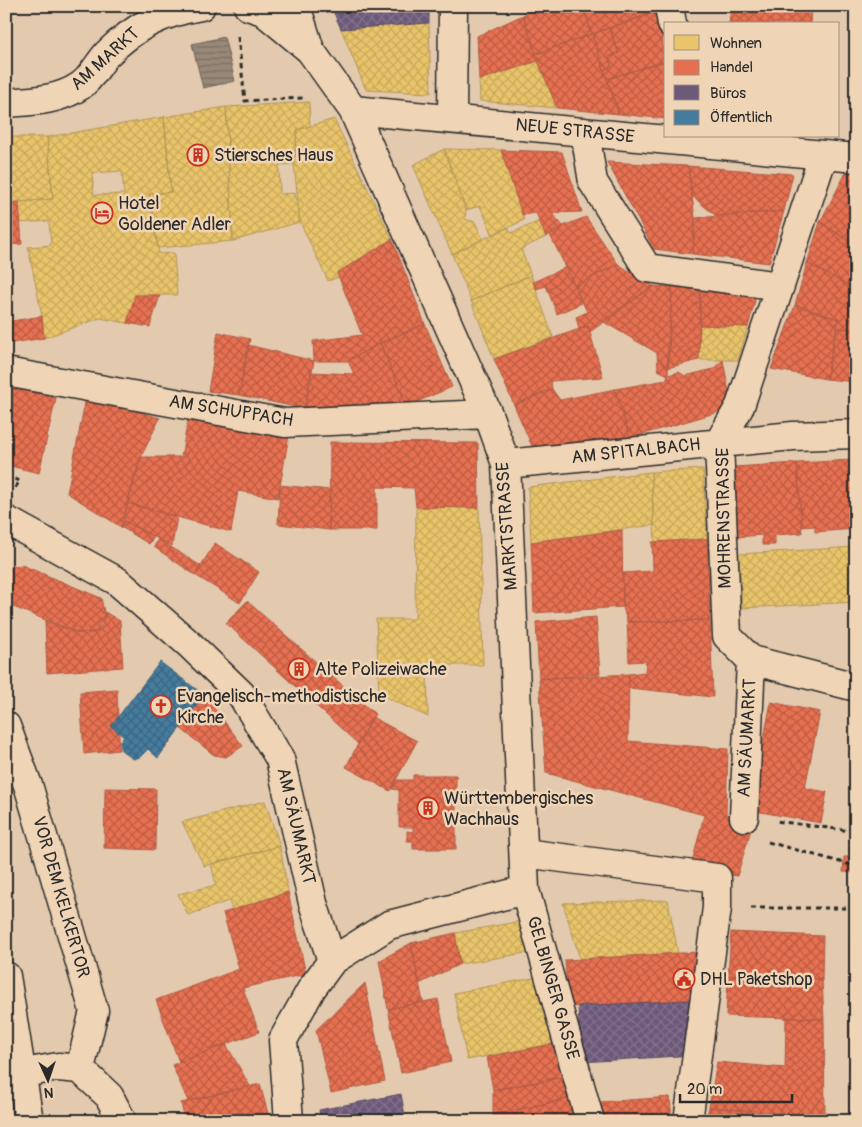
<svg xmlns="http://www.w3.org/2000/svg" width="862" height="1127" viewBox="0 0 862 1127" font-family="Pangolin,sans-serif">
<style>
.water{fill:url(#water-rules);stroke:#6c6359}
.homes{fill:url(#homes-cross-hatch);stroke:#b09657;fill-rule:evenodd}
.shops{fill:url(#shops-cross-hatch);stroke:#af5b46}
.offices{fill:url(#offices-cross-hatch);stroke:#594b62}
.public{fill:url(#public-cross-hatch);stroke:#3d637b}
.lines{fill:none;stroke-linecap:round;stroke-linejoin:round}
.street-casing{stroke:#2b2b2b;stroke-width:31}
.secondary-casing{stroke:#2b2b2b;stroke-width:31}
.path{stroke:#2b2b2b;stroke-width:3;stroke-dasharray:5 4;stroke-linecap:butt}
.street{stroke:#efd4b6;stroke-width:28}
.secondary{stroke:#efd4b6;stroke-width:28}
.labels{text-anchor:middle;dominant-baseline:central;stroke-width:5;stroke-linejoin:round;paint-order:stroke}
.street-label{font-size:18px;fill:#2b2b2b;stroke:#efd4b6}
.poi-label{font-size:18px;fill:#2b2b2b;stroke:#efd4b6;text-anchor:start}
</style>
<defs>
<pattern id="water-rules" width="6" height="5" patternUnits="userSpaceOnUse" patternTransform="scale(1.25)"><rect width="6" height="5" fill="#988877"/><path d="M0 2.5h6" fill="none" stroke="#7c6f62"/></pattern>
<pattern id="homes-cross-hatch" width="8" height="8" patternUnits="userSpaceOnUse" patternTransform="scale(1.25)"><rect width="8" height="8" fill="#e9c46a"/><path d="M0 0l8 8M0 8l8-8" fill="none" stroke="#c8a95c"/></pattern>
<pattern id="shops-cross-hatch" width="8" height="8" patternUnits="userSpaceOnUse" patternTransform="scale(1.25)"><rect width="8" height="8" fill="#e76f51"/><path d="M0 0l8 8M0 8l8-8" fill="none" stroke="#bb5b43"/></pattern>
<pattern id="offices-cross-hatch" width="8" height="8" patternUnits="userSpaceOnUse" patternTransform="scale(1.25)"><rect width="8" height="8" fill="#6d597a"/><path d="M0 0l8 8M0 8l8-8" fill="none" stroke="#82728b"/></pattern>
<pattern id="public-cross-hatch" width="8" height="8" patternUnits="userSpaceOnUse" patternTransform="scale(1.25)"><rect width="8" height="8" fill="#457b9d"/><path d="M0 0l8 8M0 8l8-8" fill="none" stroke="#3a6580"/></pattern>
</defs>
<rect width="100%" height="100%" fill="#e3caae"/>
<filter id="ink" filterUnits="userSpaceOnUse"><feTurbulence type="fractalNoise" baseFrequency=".02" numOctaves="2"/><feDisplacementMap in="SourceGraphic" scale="10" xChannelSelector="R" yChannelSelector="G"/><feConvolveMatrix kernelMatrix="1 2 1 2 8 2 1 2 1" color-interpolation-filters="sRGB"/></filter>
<g filter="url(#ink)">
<path class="water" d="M224,37l11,44 -32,7 -11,-44z"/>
<path class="homes" d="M429,23l2,70 -65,-3 -25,-61z
M538,61l19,47 -77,-7 -1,-21z
M309,102l1,24 -13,4 -3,34 -15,1 1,29 15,-1 5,29 -67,19 -7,-134z
M226,107l7,134 -75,7 -9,-54 22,-2 -7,-75z
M164,117l7,75 -22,2 10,60 15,-1 3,42h-42l-8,28 -27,-5 -56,20 -2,-22 -14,-69 23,-2 -2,-24 -29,2 -1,-21 34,-3 -6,-62zM122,171l2,23 -30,1 -2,-22z
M334,119l58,120 -55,34 2,4 -11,4 -28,-59 -6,-58 3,-34z
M6,137h41l6,62 -47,4z
M444,149l57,1 23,70 -31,15 -13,-29 -14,4z
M444,149l22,61 -1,9 10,3 8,17 -31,15 -39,-89z
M540,221l6,16 -25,12 10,26 -60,26 -19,-47 56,-27 3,6z
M531,275l22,62 -59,22 -23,-58z
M700,325l48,2 -10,33h-39z
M703,469l4,70 -52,3 -4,-70z
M651,472l3,53 -123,17 -3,-55z
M416,507l63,1 4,157h-56l1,52 -49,-23 -3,-75h39z
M856,547v55l-114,6 -3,-54z
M265,801l15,45 -76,20 -22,-44z
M280,846l8,46 -56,18 -3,-9 -41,14 -10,-21 38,-9 -5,-21z
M668,900l10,53 -98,6 -17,-56z
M533,919l5,32 -78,13 -5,-31z
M543,976l14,67 -90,17 -13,-67z"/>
<path class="shops" d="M540,6h43l9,28 -56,20 -13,-39z
M583,6h74l2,5 -67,23z
M731,6l80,2 -1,16h-81z
M659,11l6,50 -58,18 -3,-9 7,-4 -2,-9 10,-4 -10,-25z
M523,15l15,46 -59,19 -2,-44z
M609,28l10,25 -10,4 2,9 -7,4 -12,-36z
M592,34l15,45 12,35 -62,-6 -19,-47 -2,-7z
M665,61l1,58 -47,-5 -12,-35z
M501,150l61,2 20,60 -30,1 11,13 -17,11 -10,-24 -14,2z
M607,162l81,4 7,52 -2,36 -39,-5z
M850,165l6,1v80l-36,-24z
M688,166l105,8 -9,37 -68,5 -24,-20z
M19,202l3,42 -16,1v-42z
M784,211l-15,52 -76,-9 2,-36z
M586,217l32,47 -43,22 -25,-51 13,-9z
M820,222l36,24v38l-3,4 -46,-25z
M392,239l33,85 -45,19 -32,18h-34l-1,-20 49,-6 -25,-62z
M807,263l49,27v30l-4,9 -15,-1 1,-9 -43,-14z
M618,264l35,22 -63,46 -2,-6 -9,3 -3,-12 11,-5 -12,-26z
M566,267l16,36 -25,11 -11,-28 -10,3 -3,-7z
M653,286l19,1 -4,88 -10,-5 -1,-17 -55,-32z
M672,287l28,1 -1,72 -32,8z
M700,288l57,5 -9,34 -48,-2z
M135,295h25l-10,32 -23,-4z
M795,305l43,14 -12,60 -55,-10z
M42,316l2,22 -38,6v-22z
M425,324l27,63 -45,19 -27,-63z
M588,326l15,51 -52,4 1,8 -38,16 -20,-46z
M837,328l19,2v52l-30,-3z
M218,332l32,7 -11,56 -31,-4z
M380,343l27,63 -102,3 6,-37 43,2 -6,-13z
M248,345l66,16 -9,48 -66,-14z
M723,360l9,48 -102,30 -15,-49 51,-9 2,-5 11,-3 6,4 28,-7z
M6,386l50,12 -17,75 -33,-8z
M552,389l8,11 55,-11 15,49 -96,13 -20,-46z
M86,397l74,21 -19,39 -20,70 -54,-34z
M188,419l101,16 -11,63 -40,-7 -7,41 -104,-29 14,-46h40z
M330,442l148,1 1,65 -63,-1 -2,-19 -37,-1v43h-48z
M852,460l4,69 -41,3v-6l-13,1 -5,-64z
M797,463l5,70 -27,2v10h-13v-10l-25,2 -4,-70z
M280,485l50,5 -1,40 -51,-6z
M127,503l50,14 -5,29 -48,-25z
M124,521l30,16 -5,7 -28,-17z
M622,530l1,77 -89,6 -3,-71z
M158,539l43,27 -6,9 -41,-28z
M707,539l3,81 -83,2 -4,-15v-34l30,-2 -1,-29z
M215,543l44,29 -19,31 -45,-28z
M22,565l79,33 4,18 -9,16 -18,1 -72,-29v-34l3,-3z
M247,601l128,113 -17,30 -132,-121z
M105,612l15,9 3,46 -76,6 -2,-52 33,12 8,1 10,-2 6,-7z
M596,617l4,57 -61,5 -3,-57z
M710,620l3,77 -84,-9v-14l16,-2 1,-11 -17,1 -2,-40z
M629,674l-1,67 100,8 -2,65 27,9 -16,53 -46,-9 13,-52 -158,-42 -7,-94z
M117,689l1,29 -7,8 8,6v18l-35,4 -4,-62z
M204,695l39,51 -17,11 -12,-2 -34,-27z
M771,702l49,10 -15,76 22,4 -6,31 -71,-13z
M372,717l45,24 -27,50 -44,-24z
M413,775h43v74h-43v-8h-6v-10l6,1v-5h-14v-37l-7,-1 4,-9h17z
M105,788l51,1 -1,61 -51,-2z
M844,857h12v16l-13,-1z
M288,892l18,82 -63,14 16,44 -80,30 -23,-62 83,-31 -16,-56z
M731,932l92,4 -1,43 -94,-3z
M455,933l5,31 -41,20 -8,-41z
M850,937h6v184h-7z
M411,943l12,59 -35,7 -9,-48z
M697,952l3,47 -132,8 -3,-47z
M728,976l94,3 2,40 -98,-3z
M365,983l20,98 -54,12 -15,-63z
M438,999l13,63 -50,11 -13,-64z
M786,1017l38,2 1,98 -116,-10 8,-45 68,6z
M557,1043l7,34 -71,13 -6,-33z
M226,1044l24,42 -62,15 -16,-36z
M564,1077l7,21 -78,17v-25z
M260,1084l10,37h-85l-4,-18z
M670,1097l2,24h-70l-2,-19z
M571,1098l6,23h-83l-1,-6z
M709,1107l81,9v5h-84z"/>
<path class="offices" d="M331,6h98v17l-88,6z
M691,1000l4,55 -114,7 -3,-56z
M401,1094l5,27h-85l-2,-11z"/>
<path class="public" d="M160,662l44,33 -46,63 -10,-9 -8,8 -7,2 -12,-9 -1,-9 4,-4 -13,-11z"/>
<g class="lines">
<g class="street-casing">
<path id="street" d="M248,6l15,5 47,39 43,60 135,304 18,50 19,426 65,231
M296,6l14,44
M669,6l3,18
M6,103c25,-2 52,-2 74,-17 11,-7 18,-22 27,-32 28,-28 54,-41 94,-48
M353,110l503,48
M452,119l1,-113
M585,132l8,50 54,86 133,18
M823,156l-83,250 -21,37 8,193 24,24 105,27
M6,372l279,51 203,-9
M506,464l287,-28 63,-2
M6,520l111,61 72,63 52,50 39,65 33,144 19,58 57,-36 136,-35
M6,726l23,62 65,223 -14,58
M744,817l7,-157
M524,853l193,25v30l-29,213
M80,1069l29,27 13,25
M6,1076l52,-9 22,2
M289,1121l-6,-81 29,-52 20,-27"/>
</g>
<g class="secondary-casing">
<path id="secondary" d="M6,976l23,145"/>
</g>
<path class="path" d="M485,9l9,-3
M238,37l7,64 59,-3
M6,476l14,5 -6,8
M768,842l83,23v-34l-75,-10
M751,908h105"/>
<use href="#street" class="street"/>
<use href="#secondary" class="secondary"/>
</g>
</g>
<defs>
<g id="building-ring" transform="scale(1.125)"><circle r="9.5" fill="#efd4b6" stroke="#c8321e" stroke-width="1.5"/><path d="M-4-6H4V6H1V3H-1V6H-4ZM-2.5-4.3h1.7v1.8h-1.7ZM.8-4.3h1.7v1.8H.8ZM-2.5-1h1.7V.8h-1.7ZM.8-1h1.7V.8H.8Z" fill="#c8321e"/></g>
<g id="hotel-ring" transform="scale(1.125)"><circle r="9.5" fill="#efd4b6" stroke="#c8321e" stroke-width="1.5"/><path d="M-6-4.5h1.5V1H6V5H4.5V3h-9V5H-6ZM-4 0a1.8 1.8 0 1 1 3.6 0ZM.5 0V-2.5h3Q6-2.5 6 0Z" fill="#c8321e"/></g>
<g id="church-ring" transform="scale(1.125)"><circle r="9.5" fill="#efd4b6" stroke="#c8321e" stroke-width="1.5"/><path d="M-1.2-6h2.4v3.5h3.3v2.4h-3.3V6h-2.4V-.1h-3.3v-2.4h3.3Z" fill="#c8321e"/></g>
<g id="civic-ring" transform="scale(1.125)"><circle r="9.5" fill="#efd4b6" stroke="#c8321e" stroke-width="1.5"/><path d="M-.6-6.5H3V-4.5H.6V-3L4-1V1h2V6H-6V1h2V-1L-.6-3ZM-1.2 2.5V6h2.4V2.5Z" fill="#c8321e"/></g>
</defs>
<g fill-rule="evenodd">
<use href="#building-ring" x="198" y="155"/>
<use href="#hotel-ring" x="102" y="213"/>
<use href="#building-ring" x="299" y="669"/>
<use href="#church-ring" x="161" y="706"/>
<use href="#building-ring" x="428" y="808"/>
<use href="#civic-ring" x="684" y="979"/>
</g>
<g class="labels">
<g class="street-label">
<text transform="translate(105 59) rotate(-42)">AM MARKT</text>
<text transform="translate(575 131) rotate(6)">NEUE STRASSE</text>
<text transform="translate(231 411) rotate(9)">AM SCHUPPACH</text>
<text transform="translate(636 451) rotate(-6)">AM SPITALBACH</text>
<text transform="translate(724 518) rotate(-91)">MOHRENSTRASSE</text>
<text transform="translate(507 526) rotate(-94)">MARKTSTRASSE</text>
<text transform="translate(747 738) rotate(-87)">AM SÄUMARKT</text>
<text transform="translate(296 826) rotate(77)">AM SÄUMARKT</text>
<text transform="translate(61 897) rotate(74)">VOR DEM KELKERTOR</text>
<text transform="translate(553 988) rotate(74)">GELBINGER GASSE</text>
</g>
<g class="poi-label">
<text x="214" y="155">Stiersches Haus</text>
<text x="118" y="203">Hotel<tspan x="118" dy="21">Goldener Adler</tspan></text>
<text x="315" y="669">Alte Polizeiwache</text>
<text x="177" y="696">Evangelisch-methodistische<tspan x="177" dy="21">Kirche</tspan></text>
<text x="444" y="798">Württembergisches<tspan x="444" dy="21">Wachhaus</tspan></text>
<text x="700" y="979">DHL Paketshop</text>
</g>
</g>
<rect width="862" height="1127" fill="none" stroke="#efd4b6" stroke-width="25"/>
<rect x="12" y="12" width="837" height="1102" fill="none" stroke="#2b2b2b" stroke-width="2" filter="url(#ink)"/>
<rect x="664" y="22" width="175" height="115" fill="#efd4b6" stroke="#a1907e"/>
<rect x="674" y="35" width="25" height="15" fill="#e9c46a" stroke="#a1907e"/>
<text x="710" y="48" font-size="15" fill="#2b2b2b">Wohnen</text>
<rect x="674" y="60" width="25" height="15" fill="#e76f51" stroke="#a1907e"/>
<text x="710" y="72" font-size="15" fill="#2b2b2b">Handel</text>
<rect x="674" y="85" width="25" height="15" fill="#6d597a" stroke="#a1907e"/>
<text x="710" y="98" font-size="15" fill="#2b2b2b">Büros</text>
<rect x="674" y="110" width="25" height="15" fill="#457b9d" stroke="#a1907e"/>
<text x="710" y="122" font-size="15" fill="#2b2b2b">Öffentlich</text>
<g transform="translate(48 1080) rotate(177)" stroke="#efd4b6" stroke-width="4" paint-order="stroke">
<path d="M0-4L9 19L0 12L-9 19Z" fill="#2b2b2b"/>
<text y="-8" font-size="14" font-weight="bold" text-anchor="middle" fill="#2b2b2b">N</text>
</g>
<path d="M680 1094v8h112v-8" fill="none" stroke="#2b2b2b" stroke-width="2.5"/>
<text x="687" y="1094" font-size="15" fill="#2b2b2b" stroke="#efd4b6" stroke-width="4" paint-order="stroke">20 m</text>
</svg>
